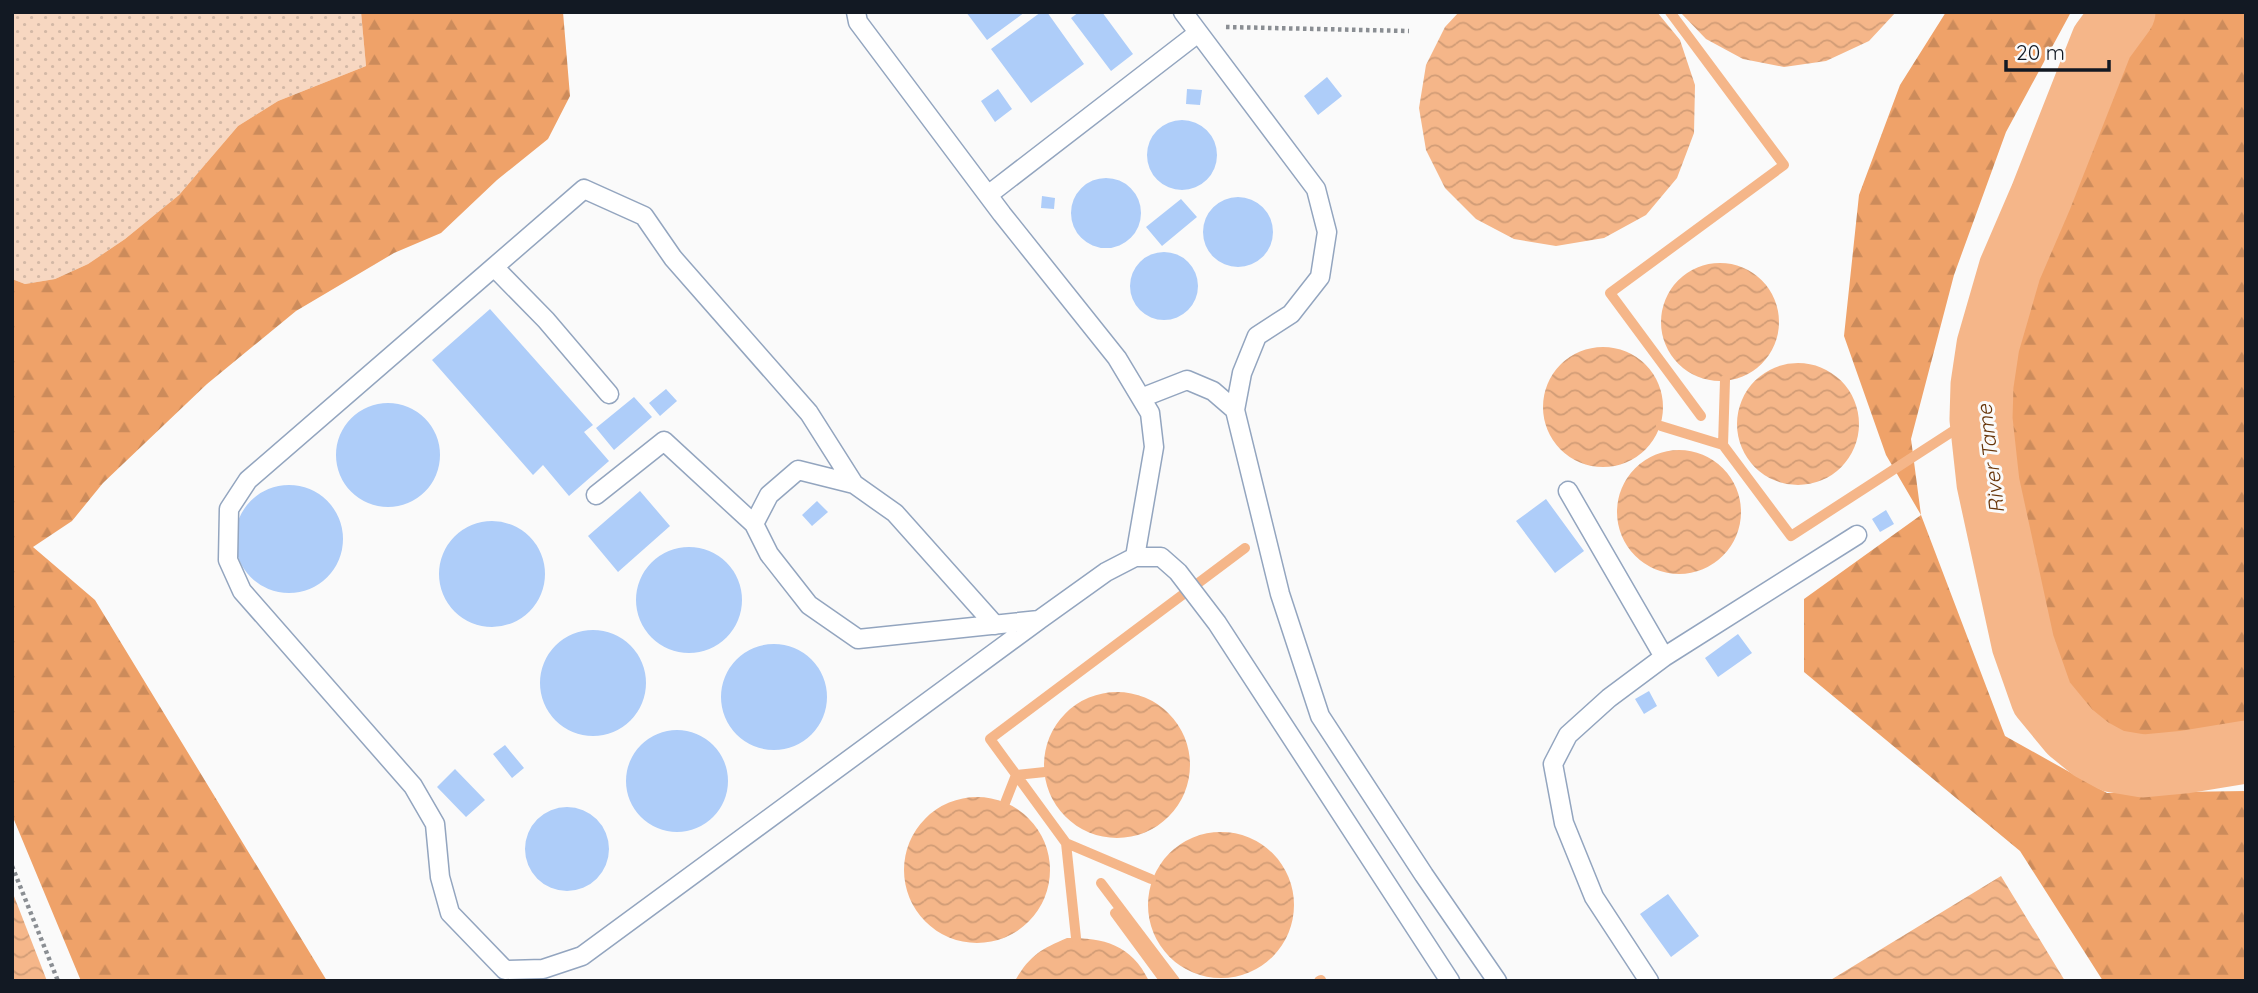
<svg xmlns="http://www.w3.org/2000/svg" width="2258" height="993" viewBox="0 0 2258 993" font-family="Quicksand,sans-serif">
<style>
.grass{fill:url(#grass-dots)}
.forest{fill:url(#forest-firs)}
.water{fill:url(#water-waves)}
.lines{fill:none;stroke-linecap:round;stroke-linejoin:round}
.stream{stroke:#f5b689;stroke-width:10}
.river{stroke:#f5b689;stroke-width:63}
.building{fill:#aecdf9}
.lane-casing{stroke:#93a5bf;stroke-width:21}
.path{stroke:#8a8e93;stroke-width:4.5;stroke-dasharray:3.5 3.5;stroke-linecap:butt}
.lane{stroke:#fff;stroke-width:18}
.labels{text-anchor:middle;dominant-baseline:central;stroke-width:6;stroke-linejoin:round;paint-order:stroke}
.water-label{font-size:21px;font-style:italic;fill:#68360a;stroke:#fafafa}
</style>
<defs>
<pattern id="grass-dots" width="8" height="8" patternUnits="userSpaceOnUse" patternTransform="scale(1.75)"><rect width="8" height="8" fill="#f7d7c1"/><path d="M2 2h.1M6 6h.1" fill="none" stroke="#d3b8a6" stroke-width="1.8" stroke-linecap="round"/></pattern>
<pattern id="forest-firs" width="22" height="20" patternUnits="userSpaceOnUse" patternTransform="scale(1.75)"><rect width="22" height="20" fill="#efa269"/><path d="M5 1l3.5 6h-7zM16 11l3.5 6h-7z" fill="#cc8b5b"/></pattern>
<pattern id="water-waves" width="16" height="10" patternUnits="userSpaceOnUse" patternTransform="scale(1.75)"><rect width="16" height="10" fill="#f5b689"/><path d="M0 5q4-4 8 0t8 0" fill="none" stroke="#d19c76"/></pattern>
</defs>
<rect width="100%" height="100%" fill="#fafafa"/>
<path class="grass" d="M12,12h349l5,54 -88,35 -40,25 -59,69 -54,44 -37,25 -33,15 -30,5 -13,-5z"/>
<path class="forest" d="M361,12h202l7,84 -22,43 -51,41 -56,53 -47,20 -98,58 -89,73 -104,99 -31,38 -39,26 62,53 232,381h-246l-69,-166v-536l13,5 30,-5 33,-15 37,-25 54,-44 59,-69 40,-25 88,-35z
M1946,12h125l-65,120 -52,143 -43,164 10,76 84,221 102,57 139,-2v190h-143l-83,-130 -216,-179v-73l117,-84 -35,-60 -42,-119 15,-141 41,-110z
M2124,12h122v740l-61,10 -42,4 -30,-5 -22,-12 -21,-17 -28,-34 -19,-54 -35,-161 -7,-64 1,-34 6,-40 22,-76 31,-72 61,-155z"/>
<path class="water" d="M1459,12h198l23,28 15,45 -1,48 -17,45 -31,37 -42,23 -48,8 -42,-7 -38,-20 -31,-31 -19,-38 -7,-42 7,-43 19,-38z
M1680,12h216l-27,29 -43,20 -42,6 -41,-8 -37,-20z
M1661 322a59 59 0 1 1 118 0a59 59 0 1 1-118 0Z
M1543 407a60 60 0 1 1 120 0a60 60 0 1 1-120 0Z
M1737 424a61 61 0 1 1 122 0a61 61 0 1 1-122 0Z
M1617 512a62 62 0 1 1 124 0a62 62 0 1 1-124 0Z
M1044 765a73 73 0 1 1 146 0a73 73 0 1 1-146 0Z
M904 870a73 73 0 1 1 146 0a73 73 0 1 1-146 0Z
M1148 905a73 73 0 1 1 146 0a73 73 0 1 1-146 0Z
M2001,876l64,105h-236z
M12,891l35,90h-35z
M1067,938c37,0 64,6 82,43h-134c14,-25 26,-32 52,-43z"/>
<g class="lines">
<path class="stream" d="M1670,12l114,153 -174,128 91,123
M1725,380l-2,65 68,91 190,-123
M1661,426l62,19
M1005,803l11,-28 29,-3
M1066,843l85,36
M1101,883l74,98
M1115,913l50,68
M1076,938l-10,-95 -76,-104 255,-191
M1319,981l2,-1"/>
<path class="river" d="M2124,12l-22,30 -61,155 -31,72 -22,76 -6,40 -1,34 7,64 35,161 19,54 28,34 21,17 22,12 30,5 42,-4 61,-10"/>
</g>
<path class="building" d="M966,12h59l-38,28z
M1041,12h6l37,52 -53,39 -40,-54z
M1079,12h23l31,42 -22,17 -40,-53z
M1327,77l15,19 -24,19 -14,-19z
M998,89l14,20 -17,13 -14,-21z
M1187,89l15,1 -2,15 -14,-1z
M1147 155a35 35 0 1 1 70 0a35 35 0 1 1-70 0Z
M1071 213a35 35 0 1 1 70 0a35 35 0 1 1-70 0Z
M1042,196l13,2 -1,11 -13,-1z
M1203 232a35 35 0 1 1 70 0a35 35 0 1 1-70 0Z
M1181,199l16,18 -35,29 -16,-19z
M1130 286a34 34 0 1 1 68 0a34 34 0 1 1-68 0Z
M490,309l103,116 -9,7 25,29 -40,35 -26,-31 -10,10 -101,-115z
M666,389l11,12 -17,15 -11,-13z
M634,397l18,20 -38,33 -18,-22z
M336 455a52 52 0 1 1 104 0a52 52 0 1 1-104 0Z
M235 539a54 54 0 1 1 108 0a54 54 0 1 1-108 0Z
M640,491l30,35 -52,46 -30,-36z
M1546,499l38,52 -29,22 -39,-52z
M817,501l11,11 -16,14 -10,-11z
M1886,510l8,14 -14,8 -8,-13z
M439 574a53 53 0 1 1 106 0a53 53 0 1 1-106 0Z
M636 600a53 53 0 1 1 106 0a53 53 0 1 1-106 0Z
M540 683a53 53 0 1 1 106 0a53 53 0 1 1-106 0Z
M1738,634l14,19 -34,24 -13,-19z
M721 697a53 53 0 1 1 106 0a53 53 0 1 1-106 0Z
M1649,691l8,15 -13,8 -9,-15z
M626 781a51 51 0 1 1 102 0a51 51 0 1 1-102 0Z
M505,745l19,23 -12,10 -19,-24z
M455,769l30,31 -19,17 -29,-30z
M525 849a42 42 0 1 1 84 0a42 42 0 1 1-84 0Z
M1668,894l31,42 -28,21 -31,-43z"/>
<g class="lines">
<g class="lane-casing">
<path id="lane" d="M856,12l2,10 144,192 115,144 33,55 4,34 -19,110
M1183,12l133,177 11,43 -7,45 -29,37 -34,22 -15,37 -7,37 45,184 40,122 104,159 73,106
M988,195l210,-162
M494,267l90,-78 60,27 29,42 136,155 45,71
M609,394l-63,-74 -52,-53 -246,213 -19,29 -1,51 14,31 171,195 22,38 5,53 10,36 55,57 38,-1 39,-13 457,-336
M1141,398l46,-18 26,11 22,19
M1568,491l96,166
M596,495l68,-54 90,83
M995,625l-100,-112 -41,-29 -56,-14 -29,25 -15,29 15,30 40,51 49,34 181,-19 67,-48 29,-15h26l17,15 39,51 233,358
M1649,981l-55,-84 -30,-74 -11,-59 15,-29 41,-37 55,-41 193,-122"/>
</g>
<path class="path" d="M1226,27l183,4
M12,866l46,115"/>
<use href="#lane" class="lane"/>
</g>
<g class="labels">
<g class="water-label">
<text transform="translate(1990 459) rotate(-97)">River Tame</text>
</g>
</g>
<rect width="2258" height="993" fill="none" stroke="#121923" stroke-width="28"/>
<path d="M2006 60v10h103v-10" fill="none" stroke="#121923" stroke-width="3.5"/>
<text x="2016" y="60" font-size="21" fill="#121923" stroke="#fafafa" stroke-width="5" paint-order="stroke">20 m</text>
</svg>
